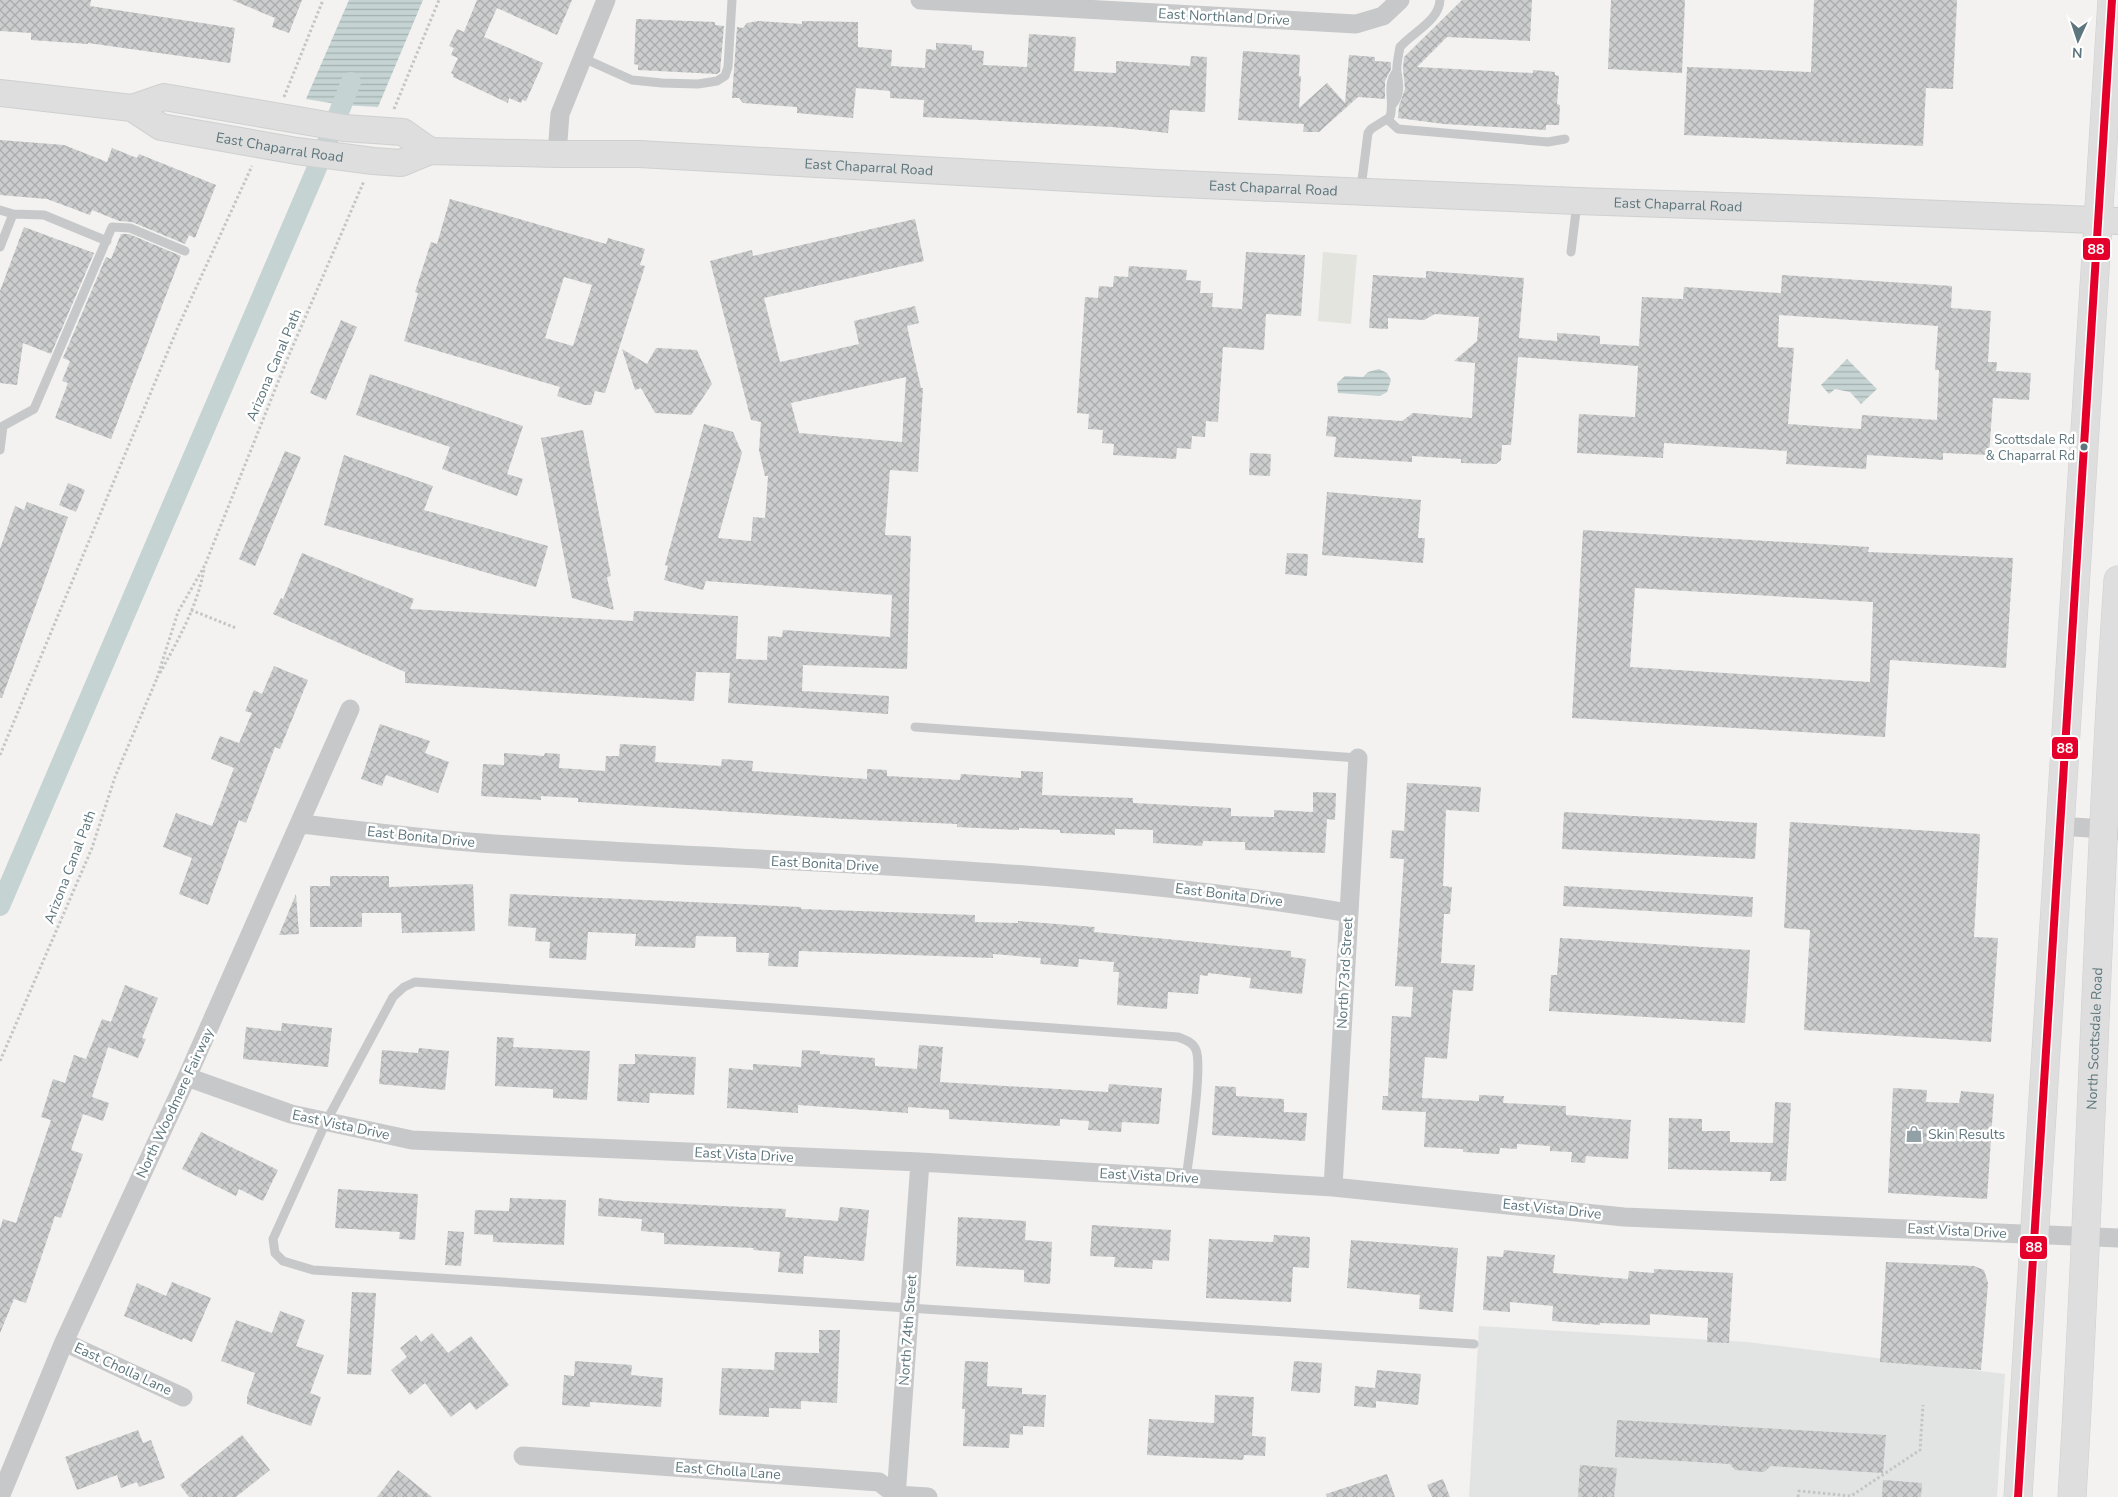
<svg xmlns="http://www.w3.org/2000/svg" width="2118" height="1497" viewBox="0 0 2118 1497" font-family="'Nunito Sans',sans-serif">
<style>
.built{fill:#e2e4e3}
.green{fill:#e2e4dd}
.water{fill:url(#water-rules)}
.lines{fill:none;stroke-linecap:round;stroke-linejoin:round}
.canal{stroke:#c6d3d3;stroke-width:20}
.building{fill:url(#building-cross-hatch);fill-rule:evenodd}
.secondary-casing{stroke:#cfd0d0;stroke-width:28}
.primary-casing{stroke:#cfd0d0;stroke-width:29}
.path{stroke:#c4c6c6;stroke-width:3;stroke-dasharray:2.5 2.5;stroke-linecap:butt}
.lane{stroke:#c7c8c9;stroke-width:9}
.street{stroke:#c7c8c9;stroke-width:19}
.secondary{stroke:#dddedd;stroke-width:26}
.primary{stroke:#dddedd;stroke-width:28}
.bus-1-casing{stroke:#fff;stroke-width:11}
.bus-1{stroke:#e4002b;stroke-width:8}
.bus-dot{fill:#5d767d;stroke:#fff;stroke-width:2}
.labels{text-anchor:middle;dominant-baseline:central;stroke-width:5;stroke-linejoin:round;paint-order:stroke}
.bus-label{font-size:13px;fill:#5d767d;stroke:#fff;text-anchor:end}
.street-label{font-size:14px;fill:#5d767d;stroke:#fff}
.poi-label{font-size:14px;fill:#5d767d;stroke:#fff;text-anchor:start}
.line-badge{stroke:#fff;stroke-width:2}
.badge-label{font-size:14px;text-anchor:middle;font-weight:bold;fill:#fff}
</style>
<defs>
<pattern id="water-rules" width="6" height="5" patternUnits="userSpaceOnUse" patternTransform="scale(1.25)"><rect width="6" height="5" fill="#c6d3d3"/><path d="M0 2.5h6" fill="none" stroke="#a4b0b0"/></pattern>
<pattern id="building-cross-hatch" width="8" height="8" patternUnits="userSpaceOnUse" patternTransform="scale(1.25)"><rect width="8" height="8" fill="#cccdcd"/><path d="M0 0l8 8M0 8l8-8" fill="none" stroke="#a9abac"/></pattern>
</defs>
<rect width="100%" height="100%" fill="#f3f2f0"/>
<path class="built" d="M1479,1326l268,16 258,32 -8,123h-528z"/>
<path class="green" d="M1323,252l34,3 -6,69 -33,-3z"/>
<path class="water" d="M349,0h74l-45,107 -36,-2 -36,-6z
M1847,359l30,30 -16,15 -11,-12 -15,-3 -6,5 -8,-9z
M1379,369l8,4 4,7 -4,12 -7,4 -42,-3 -1,-10 8,-7 18,1 5,-5z"/>
<g class="lines">
<path class="canal" d="M0,906l316,-736 35,-88"/>
</g>
<path class="building" d="M0,0h91l-1,6 145,22 -5,35 -142,-20v1l-57,-4v-7l-31,-2z
M232,0h70l-13,33 -17,-6 3,-9z
M477,0h95l-15,35 -60,-27 -13,29 59,26 -17,38 -4,-1 -1,3 -12,-5 -1,5 -55,-26 1,-2 -3,-2 7,-15 -7,-3 3,-7 -5,-2 8,-17 7,3z
M1462,0h70l-2,41 -83,-4 -30,30 116,6v-3l22,2v3l4,1 -2,28 3,1 -1,20h-13v5l-102,-6 -46,-6 1,-12 6,-17 -2,-20 1,-12z
M1611,0h74l-3,73 -74,-4z
M1814,0h143l-4,89 -27,-1 -3,58 -239,-11 3,-68 124,5z
M636,19l79,3v3l9,1 -4,46 -3,2 -79,-4v-5l-4,-1z
M758,21l44,3v-3l56,1v25l34,3 -1,16 34,2 1,-19 10,1v-7l36,2v5l12,1 -1,14 44,2 2,-33 47,3 -2,34 42,2v-12l74,5 1,-10 16,1 -2,55 -35,-2 -2,23 -56,-6 -189,-10 1,-17 -34,-2v-7l-34,-3 -3,30 -56,-5v-6l-54,-4 -4,-5h-7l5,-71 6,1 4,-5z
M1243,51l57,4 -1,21h2l-2,32 28,-25 18,20 4,-48 26,2v4l16,1v7l-6,12v18l-27,-2 -39,35h-16l1,-8 -66,-4z
M0,140l64,5 43,17 5,-14 25,10 2,-4 77,31 -21,53 -6,-3 -4,9 -53,-22 -13,-1 -27,-11 -2,5 -43,-16 -47,-4z
M450,199l156,45 2,-6 37,11 -5,16 5,1 -40,127 -10,-2 -4,14h-6l-28,-9 3,-9 -156,-46 14,-48 -3,-1 16,-50 6,2zM564,277l28,8 -19,61 -28,-8z
M915,219l9,42 -160,37 16,64 79,-18 -5,-23 61,-15 4,17 -12,3 14,62h2l-5,84 -28,-2 -5,65 26,1 -4,133 -104,-4 -1,26 87,5 -1,18 -160,-11 2,-30 -34,-1 -2,29 -289,-18v-11l-132,-58 8,-16 2,1 19,-46 112,46 -4,10 223,12 1,-10 104,5 -2,43 31,1 1,-24 14,1 1,-7 107,7 2,-42 -186,-14 -3,9 -39,-10 4,-14 -3,-1 39,-141 29,8 9,21 -24,85 33,3 2,-24 12,1 3,-42h-3l-6,-26 2,-28 -10,-2 -41,-159 42,-11 1,6zM906,377l-4,65 -103,-9 -8,-30z
M24,227l70,26 -43,101 -28,-11 -6,42 -17,-2v-92z
M121,234h8l52,22 -70,183 -56,-21 13,-35 -6,-2 8,-20 -7,-3 43,-101 5,2z
M1246,252l59,3 -4,61 -35,-2 -2,36 -41,-3 -5,75 -12,-1 -1,16 -13,-1 -1,13 -14,-1 -1,11 -63,-4 1,-11 -12,-1 1,-13 -15,-1 1,-15 -12,-1 8,-116 13,1 1,-12 14,1 1,-11 14,1 1,-11 58,4 -1,10 15,1 -1,12h13l-1,14 30,2z
M1426,271l98,7 -5,60 38,3v-8l43,3v8l39,2 3,-49 41,2 1,-12 97,6 1,-18 170,11 -1,22 40,3 -3,51h9l-1,9 35,2 -2,27 -36,-2 -4,57 -46,-2v7l-76,-5 -1,14 -80,-5 1,-13 -123,-8 -1,15 -86,-5 2,-39 56,3 3,-51 -120,-9 -7,88h-9l-1,15 -5,4 -35,-1v-4l-49,-3v6l-78,-5 2,-20 -10,-1 2,-20 74,5 11,-8 59,5 3,-55 -21,-2 23,-20 2,-24 -44,-3 -11,6 -36,-2v11l-19,-1 4,-53 53,3zM1779,315l159,11 -3,44h4l-2,50 -75,-5 -1,14 -73,-5 6,-76 -16,-1z
M341,320l16,7 -31,73 -16,-7z
M656,348l41,2 15,34 -21,31 -36,-2 -14,-25 -6,2 -13,-41 25,15z
M370,374l153,52 -16,48 16,5 -6,17 -75,-27 8,-22 -94,-32z
M583,430l28,146 -4,1 7,33 -42,-12 -31,-160z
M285,451l16,6 -46,109 -16,-7z
M1250,453l21,1 -1,22 -21,-1z
M344,455l89,31 -9,24 124,36 -12,41 -212,-62z
M68,483l17,7 -9,22 -17,-7z
M1327,492l94,8 -3,38h7l-2,25 -101,-8z
M27,502l41,15 -66,181h-2v-149l15,-43 9,4z
M1583,530l286,17 -1,5 145,6 -7,110 -116,-8 -5,77 -313,-19zM1635,588l238,14 -3,80 -240,-15z
M1287,553l21,1 -1,22 -22,-2z
M274,666l34,14 -28,69 -5,-2 -29,76 -7,-3 -31,85 -29,-11 13,-36 -29,-11 13,-34 36,13 22,-58 -23,-9 9,-23 19,7 13,-30 -7,-2 9,-21 8,4z
M380,724l50,17 -5,12 24,9 -11,31 -52,-18 -4,11 -21,-7z
M620,744l36,2 -1,16 66,4 1,-7 31,2 -1,10 115,8v-10l20,1v6l73,4 1,-6 60,4v-7l22,1 -1,23 91,3v5l98,5v8l43,1v-7l39,2v-20l23,1 -1,27 -8,-1 -2,34 -80,-3v-8l-42,-1 -1,5 -49,-3v-13l-38,-1v6l-55,-2v-3l-41,-2v2l-62,-3v-3l-112,-5 -267,-17v-4l-37,-2v4l-60,-4 2,-32 21,1v-12l40,3 1,-3 15,1 -1,14 46,3 1,-15h13z
M1407,783l74,4 -2,25 -33,-2 -3,76 9,1 -2,27h-6l-3,49 34,2 -2,26 -20,-1 -6,69 -22,-2 -3,41 57,3v-6l25,1 -1,7 63,3v9l65,5 -3,39 -42,-3 -1,7 -14,-1 1,-10 -22,-1v-5l-33,-2v5l-17,-1 -1,6 -36,-2v-3l-39,-2 2,-35 -44,-2 1,-14h5l4,-80 19,1 2,-30 -18,-1 9,-127 -14,-1 2,-28 12,1z
M1564,812l193,11 -2,36 -193,-10z
M1790,822l190,12 -6,103 24,1 -7,104 -187,-12 6,-100 -26,-2z
M330,876h59v11l84,-3 2,47 -73,2 -1,-20h-39v14h-52v-41h20z
M1564,886l189,11 -1,20 -189,-11z
M296,894l3,40 -20,1z
M510,894l291,13v2l174,6v7l43,1v-2l77,6 -1,5 197,19v6l15,2 -4,35 -53,-6 2,-10 -43,-5v3l-8,-1 -2,19 -30,-2 -1,17 -50,-4 2,-33h-6l1,-10 -35,-3 -1,8 -38,-3 1,-6 -48,-4v4l-194,-7 -1,16 -30,-1 1,-13 -33,-1v-15l-40,-1 -1,12 -60,-2 1,-12 -48,-2 -2,28 -37,-2 1,-16 -15,-1 1,-13 -28,-2z
M1560,938l190,12 -5,73 -196,-12 2,-36h6z
M125,985l33,13 -16,40 4,1 -8,19 -30,-11 -16,50 17,6 -6,18 -20,-7 -12,36 12,4 -22,64 -6,-2 -29,87 -12,-4 -14,34v-104l3,-10 13,4 35,-103 -10,-3 12,-38 12,4 9,-28 12,4 16,-40 9,3z
M282,1023l50,5 -4,39 -85,-8 3,-32 35,4z
M497,1037l17,1 -1,9 77,4 -3,49 -34,-2v-9l-58,-3z
M919,1045l24,2 -3,35 168,10 1,-8 53,4 -3,36 -37,-2 -1,10 -33,-2 1,-9 -29,-2v7l-111,-7v-9l-41,-3v6l-110,-8v8l-71,-5 2,-40 24,2v-6l48,3 1,-17 18,1v3l55,4v8l42,3z
M419,1048l30,3 -4,39 -66,-6 3,-34 36,3z
M635,1054l61,3 -2,38 -44,-2 -1,10 -32,-2 2,-37h16z
M1215,1086l21,1v9l48,3v13l23,1 -2,28 -93,-6z
M1893,1088l34,2 -1,12 33,1 2,-12 33,3 -7,105 -99,-6z
M1775,1102l16,1 -5,78h-16l1,-9 -103,-3 1,-51 33,1v12h28v11l43,1z
M201,1132l77,38 -15,31 -24,-12 -3,7 -54,-27z
M338,1189l80,5 -3,46 -16,-1 1,-7 -65,-4z
M510,1198l56,2 -2,45 -71,-3v-7l-19,-1 1,-24 34,1z
M599,1198l24,3 163,8 -1,8 53,4 2,-14 29,3 -5,51 -60,-5 -1,18 -25,-2 2,-20 -27,-2 1,-2 -90,-4v-11l-23,-2 1,-12 -44,-3z
M958,1217l68,4 -1,19 27,2 -2,42 -26,-2v-12l-68,-4z
M1092,1225l79,5 -2,31 -16,-1 -1,9 -38,-2 1,-10 -25,-1z
M448,1231l16,1 -3,34 -16,-1z
M1274,1235l36,2 -1,31 -16,-1 -2,35 -85,-4 3,-59 64,3z
M1351,1240l107,8 -5,64 -34,-3 1,-14 -73,-7z
M1504,1250l51,5 -2,18 75,6 1,-8 25,2v-4l79,4 -4,70 -22,-1 1,-24 -58,-4v11l-50,-2v2l-48,-4 1,-15 -43,-4v10l-27,-2 4,-54 16,1z
M1886,1262l88,4 10,4 4,13 -7,87 -101,-8z
M172,1282l39,16 -19,44 -9,-4 -1,2 -58,-24 13,-33 29,13z
M352,1292l24,1 -5,82 -24,-1z
M280,1311l25,9 -9,26 28,9 -14,38 11,4 -10,29 -64,-22v-7l8,-24 -34,-12 15,-41 36,13z
M819,1330h21l-3,73 -36,-2v8l-32,-1v9l-50,-2 3,-47 52,2 1,-18 44,1z
M432,1333l16,20 23,-17 38,49 -33,25 -6,-8 -19,15 -26,-34 -15,12 -19,-25 16,-13 -7,-9 16,-13 5,7z
M575,1361l57,4 -1,10 32,3 -2,29 -71,-5v5l-28,-2 2,-30 10,1z
M965,1361l23,1 -1,24 35,2v6l24,1 -2,32 -21,-1v9l-13,-1 -1,14 -46,-2 2,-37h-3z
M1294,1361l28,2 -2,30 -29,-2z
M1377,1370l44,4 -3,31 -42,-4v7l-22,-2 1,-20 20,2z
M1215,1395l39,2 -2,39 14,1 -1,19 -21,-1 -1,5 -96,-5 2,-36 65,4z
M1617,1420l269,15 -3,38 -112,-7 -7,6 -29,-2 -5,-6 -115,-7z
M138,1430l5,13 8,-3 14,38 -26,9 -2,-5 -16,6 -4,-13 -40,15 -12,-33z
M242,1435l28,35 -34,27h-47l-9,-12z
M1580,1465l37,3 -3,29h-36z
M398,1470l34,27h-55z
M1387,1474l8,23h-68l-1,-3z
M1443,1479l7,18h-18l-5,-12z
M1883,1480l39,3 -1,14h-39z"/>
<g class="lines">
<g class="secondary-casing">
<g id="secondary">
<path id="s1" d="M0,93l132,15 29,19 136,24 76,10 28,2 29,-12 127,3h82l519,29 419,18 266,9 275,11"/>
<path d="M132,108l32,-11 180,31 59,4 27,19"/>
</g>
</g>
<g class="primary-casing">
<g id="primary">
<path d="M2018,1497l94,-1497"/>
<path id="s2" d="M2072,1497c19,-306 25,-612 46,-917"/>
</g>
</g>
<path class="path" d="M284,97l39,-97
M394,109l45,-109
M191,610l45,18
M160,673c18,-33 38,-68 44,-104
M157,678l21,-66 27,-47 81,-203 78,-181
M0,755l178,-428 74,-161
M0,1061l92,-213 23,-71 42,-99
M1798,1497l1,-6 52,5 69,-46 3,-45"/>
<path class="lane" d="M583,58l49,22 30,3 36,1 19,-3 8,-5 3,-9 4,-67
M1393,104c8,-10 6,-21 4,-32 -1,-8 2,-18 3,-25 13,-15 39,-26 40,-47
M1387,119l11,10 150,13 17,-3
M1361,188l7,-55 3,-4 19,-12c5,-16 -5,-32 7,-46
M0,210l13,4 31,1 63,26
M0,247l13,-33
M1571,252l6,-49
M0,450l3,-24 31,-17 78,-182 18,1 55,23
M915,727l443,31
M1186,1179c3,-24 17,-112 10,-129 -3,-8 -11,-10 -18,-13l-763,-55 -11,5 -11,10 -67,125 -53,117 2,14 8,8 30,9 1161,74"/>
<path class="street" d="M920,0l436,24 27,-8 17,-16
M557,154l3,-40 46,-114
M301,824c64,7 129,16 194,20 285,20 572,21 854,69
M2060,826l58,4
M187,1077l104,37 121,26 508,22 413,25 291,30 494,21
M1333,1187l25,-429
M64,1342l119,55
M523,1456l356,26 17,13 32,2
M0,1497l64,-155 123,-265 163,-368
M896,1497l24,-335"/>
<use href="#secondary" class="secondary"/>
<use href="#primary" class="primary"/>
<g class="bus-1-casing">
<path id="bus-1" d="M2018,1497l94,-1497"/>
</g>
<use href="#bus-1" class="bus-1"/>
</g>
<defs>
<g id="shop-bare" transform="scale(1.35)"><path d="M-5-2.5h2.3a2.7 3.5 0 0 1 5.4 0H5L5.5 6h-11ZM-1.5-2.5h3a1.5 2.3 0 0 0-3 0Z" fill="#92a1a5" stroke="#fff" stroke-width="2.5" paint-order="stroke"/></g>
</defs>
<g fill-rule="evenodd">
<use href="#shop-bare" x="1914" y="1134"/>
</g>
<circle class="bus-dot" cx="2084" cy="447" r="4.5"/>
<g class="labels">
<g class="bus-label">
<text x="2075" y="440">Scottsdale Rd<tspan x="2075" dy="16">&amp; Chaparral Rd</tspan></text>
</g>
<g class="street-label">
<text transform="translate(1224 17) rotate(3)">East Northland Drive</text>
<text stroke="none"><textPath href="#s1" startOffset="288">East Chaparral Road</textPath></text>
<text stroke="none"><textPath href="#s1" startOffset="881">East Chaparral Road</textPath></text>
<text stroke="none"><textPath href="#s1" startOffset="1286">East Chaparral Road</textPath></text>
<text stroke="none"><textPath href="#s1" startOffset="1691">East Chaparral Road</textPath></text>
<text transform="translate(274 365) rotate(-67)">Arizona Canal Path</text>
<text transform="translate(421 837) rotate(6)">East Bonita Drive</text>
<text transform="translate(825 864) rotate(3)">East Bonita Drive</text>
<text transform="translate(70 867) rotate(-69)">Arizona Canal Path</text>
<text transform="translate(1229 895) rotate(7)">East Bonita Drive</text>
<text transform="translate(1345 973) rotate(-87)">North 73rd Street</text>
<text stroke="none"><textPath href="#s2" startOffset="459">North Scottsdale Road</textPath></text>
<text transform="translate(175 1103) rotate(-65)">North Woodmere Fairway</text>
<text transform="translate(341 1125) rotate(12)">East Vista Drive</text>
<text transform="translate(744 1155) rotate(3)">East Vista Drive</text>
<text transform="translate(1149 1176) rotate(3)">East Vista Drive</text>
<text transform="translate(1552 1209) rotate(6)">East Vista Drive</text>
<text transform="translate(1957 1231) rotate(3)">East Vista Drive</text>
<text transform="translate(908 1330) rotate(-86)">North 74th Street</text>
<text transform="translate(123 1369) rotate(25)">East Cholla Lane</text>
<text transform="translate(728 1471) rotate(4)">East Cholla Lane</text>
</g>
<g class="poi-label">
<text x="1928" y="1134">Skin Results</text>
</g>
</g>
<g class="line-badge">
<rect x="2082" y="237" width="29" height="24" rx="5" fill="#e4002b"/>
<rect x="2051" y="736" width="28" height="24" rx="5" fill="#e4002b"/>
<rect x="2019" y="1235" width="29" height="25" rx="5" fill="#e4002b"/>
</g>
<g class="badge-label">
<text x="2096" y="254">88</text>
<text x="2065" y="753">88</text>
<text x="2034" y="1252">88</text>
</g>
<g transform="translate(2078 40) rotate(183)" stroke="#ffffff" stroke-width="4" paint-order="stroke">
<path d="M0-4L9 19L0 12L-9 19Z" fill="#5d767d"/>
<text y="-8" font-size="14" font-weight="bold" text-anchor="middle" fill="#5d767d">N</text>
</g>
</svg>
